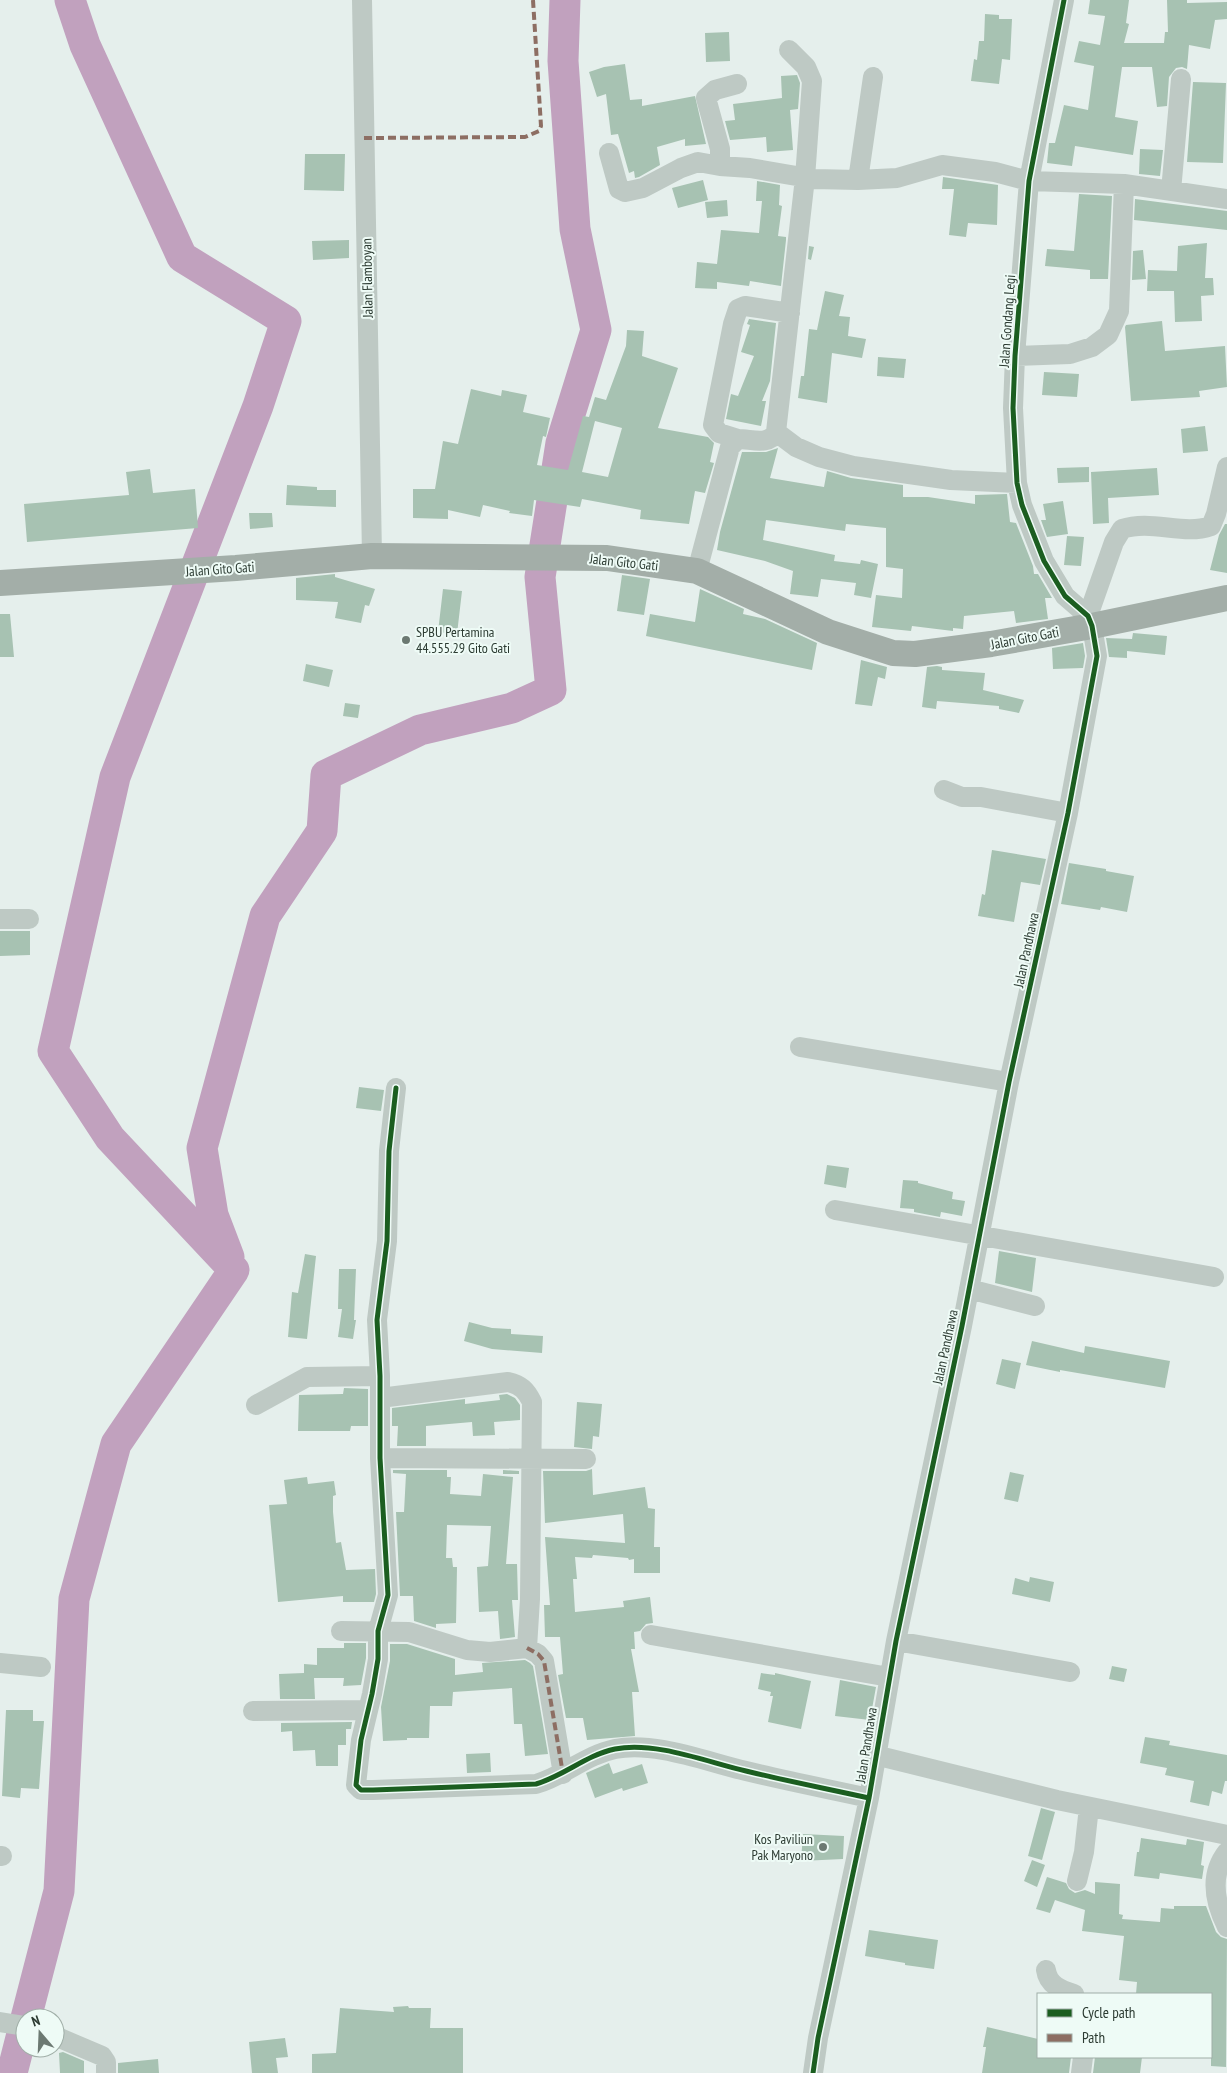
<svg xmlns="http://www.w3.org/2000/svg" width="1227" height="2073" viewBox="0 0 1227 2073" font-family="'PT Sans Narrow',sans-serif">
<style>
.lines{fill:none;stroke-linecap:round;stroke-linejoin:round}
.river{stroke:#c1a1be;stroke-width:31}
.building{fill:#a7c2b2;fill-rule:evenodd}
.minor{stroke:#bec9c4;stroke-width:20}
.major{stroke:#a3aea8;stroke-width:26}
.quiet{stroke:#8d6e63;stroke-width:4;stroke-dasharray:8 4;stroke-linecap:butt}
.cycleway-casing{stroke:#eefbf6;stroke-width:8}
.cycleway{stroke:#1b5e20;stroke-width:5}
.poi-dot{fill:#6c7972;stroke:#eefbf6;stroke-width:2}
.labels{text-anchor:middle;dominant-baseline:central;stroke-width:4;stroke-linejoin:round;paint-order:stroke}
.street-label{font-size:14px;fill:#2b3a31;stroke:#eefbf6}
.poi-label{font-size:14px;fill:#2b3a31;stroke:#eefbf6;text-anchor:start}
</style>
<rect width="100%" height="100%" fill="#e5efec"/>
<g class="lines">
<path class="river" d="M229,1257l-16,-42 -11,-67 63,-232 57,-85 4,-56 94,-45 92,-22 39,-18 -11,-113 21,-134 35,-113 -21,-101 -12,-168 2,-61
M26,2018l33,-127 15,-292 42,-155 118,-174 -124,-132 -57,-87 62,-274 143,-371 28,-85 -104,-64 -97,-212 -15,-45
M12,2073l13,-51"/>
</g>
<path class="building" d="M1090,0h39l-3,23 3,1 -5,19h40l1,-11h3l-1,-32h20v3l40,-1v17l-12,1 -5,29 -21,-4 -2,24 -5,-2 -6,1 -7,9 -2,29 -10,1 -5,-40h-30l-7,50 23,4 -5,34 -58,-9 -3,20 -25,-3 2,-20h6l9,-38 24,5 6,-44 -20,-4 5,-21 21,4 5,-29 -17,-2z
M985,14l14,1v4h13l-2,41 -8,-1 -3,25 -28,-3 3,-22 3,1 2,-19h5z
M729,32l1,29 -24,1 -1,-29z
M625,64l5,36 12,-1v7l53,-10 11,48 -21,2v-7l-28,8 3,18 -21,12 -4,1 -1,-7 -5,2 -11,-39 -7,1 -5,-41 -9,3 -8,-25 15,-5z
M797,75l3,8 -2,26 -8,1 3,40 -26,2 -1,-15 -36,3 -5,-19 10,-1 -2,-16 49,-6 -1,-22z
M1193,82l33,1 -3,80 -36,-1z
M1140,149l23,1 -3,26 -21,-2z
M305,154h40l-1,37 -40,-1z
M943,177l55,8 -1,40 -29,-2 -2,14 -17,-2 5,-46h-12z
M703,180l5,20 -30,8 -6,-20z
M757,181l23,4 -1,20 3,1 -4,30 8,1v3l-5,46 -31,-5 -1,5 -32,-4v7l-22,-1 2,-26 20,2 4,-34 38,3 3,-32h-6z
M1079,194l33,2 -4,83h-18v-9l-45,-4 2,-17 27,2z
M1135,199l92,12v19l-93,-10z
M727,200l1,16 -21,2 -2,-16z
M349,240v18l-36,2 -1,-19z
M1207,243l-2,35h8l1,17 -13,1 1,25 -27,1 -1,-31h-27l1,-21 29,1 1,-25z
M809,246l5,1 -3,13 -3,-1z
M1143,250l3,29 -14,1 1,-29z
M825,291l19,4 -5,21 11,1 -2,19 18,3 -4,19 -30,-5 -5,50 -29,-5 3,-22h3l5,-47 8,1z
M749,319l27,4 -6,58 -8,20h4l-5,25 -35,-7 5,-25 7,2 16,-40 -13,-4 9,-27 -3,-1z
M1162,321l3,30 60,-5 2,41 -28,4 1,6 -69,4 -6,-74 1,-2z
M627,330l17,1 -2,25 36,12 -20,60 50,9 6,6 -4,19 4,1 -9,30 -10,-2 -6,33 -49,-5 1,-9 -59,-11 -2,8 -46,-7 -2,16 -23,-3 1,-2 -27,-6 -3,12 -32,-7v9l-35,-1v-29h22l8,-48 15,3 13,-55 30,7 1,-6 25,5 -4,17 27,6 -4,19 -3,-1 -6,29 31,5 15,-54 6,1 6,-20 11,3 20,-54zM595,421l27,7 -14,49 -26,-5z
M878,357l28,2 -2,19 -27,-2z
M1044,372l35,2 -2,23 -35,-2z
M1205,426l3,25 -25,2 -2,-24z
M778,448l-8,30 54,9 3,-16 24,7 52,7v12h25l47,7v-9l32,-1 3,28 6,1 17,43 1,8h4l14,24h-7l3,21 -32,4 -2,-12 -50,5 -1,13 -10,-1v3l-41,-5 -1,5 -39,-4 4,-32 26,3 1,-29 -17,-2v-39l-40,-4 -1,7 -79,-11 -3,20 72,15 -1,6 26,3 1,-4 17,4 -7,34 -17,-3 2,-12 -35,-4 -3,18 -28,-3 3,-23 -28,-10 -48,-11 3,-18 22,-80h24z
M1089,467v15l-31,1 -1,-15z
M1157,468l2,27 -51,3 1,25 -16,1 -2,-52z
M150,469l3,24 42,-4 3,39 -171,14 -3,-38 105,-9 -3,-23z
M287,485l30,2v3h19v17l-50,-2z
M1063,501l5,33 -21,3 -6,-17h5l-3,-16z
M249,513h23l1,14 -23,2z
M1225,524h2v49l-17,-3 9,-35z
M1067,536l17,1 -3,29 -17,-1z
M335,574v3l40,12 -6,17 -4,-1 -4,18 -26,-5 3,-16 -42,-2v-22z
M622,575l28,4 -6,36 -27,-4z
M443,589l19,2 -5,43 -19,-2z
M700,589l44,20 -1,5 22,5 52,24 -5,27 -166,-34 4,-22 45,8z
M0,614h10l4,43h-14z
M1133,633l34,3 -2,19 -38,-4v7l-18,-1 -3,-19 26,1z
M1083,643l2,13 -2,12 -30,1 -1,-21z
M861,660l26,7 -2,12 -7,-2 -6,29 -17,-2z
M306,664l27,6 -4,17 -26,-6z
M937,666l5,1v3l43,3 -2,17 41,10 -5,13 -20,-4v-3l-62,-5 -1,8 -14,-2 5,-40z
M345,703l15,2 -2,13 -15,-2z
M992,850l54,9 -6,26 -19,-3 -7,40 -36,-6 4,-22 3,1z
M1069,863l37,6v2l28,5 -7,36 -26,-5 -1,3 -39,-6z
M0,931h30v24l-30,1z
M359,1087l25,3 -3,21 -25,-3z
M827,1165l22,3 -3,20 -22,-4z
M903,1180l15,1v2l35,9 -1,7 13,2 -3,15 -21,-4 -1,5 -26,-5v-3l-14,-1z
M999,1251l37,7 -4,34 -37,-9z
M305,1254l11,2 -9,83 -19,-2 4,-45 6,1z
M339,1269h17l-2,51h2l-3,19 -15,-2 4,-28h-4z
M469,1322l23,6 19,1v5l32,2 -1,17 -50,-4 -28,-8z
M1032,1341l52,12 1,-7 85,15 -5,27 -105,-18v2l-34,-7z
M1002,1359l19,4 -6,26 -19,-5z
M344,1388l24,1v37h-17l-1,5h-52l1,-36 44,-1z
M507,1394l8,4 5,7v15l-26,2 1,13 -22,1 -1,-14 -46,4v20h-29l1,-20h-6v-18l73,-9v5l35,-4 -1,-5z
M577,1402l25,2 -3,33 -6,-1 -1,13 -18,-2z
M592,1469l1,26 52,-8 3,21 7,1 -1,38h6v26h-26v-14l-5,1 -1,-2 -35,-3 -1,3 -17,-1 2,22h-4l2,33 49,-5 -1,-6 27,-4 3,26 -7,1 -6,7 -6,1 1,17h-4l8,43h-7l3,44 -48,4 -4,-22h-17l-8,-43 5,-1 -3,-37h-15l-1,-32h6l-5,-68 80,6 -2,-29 -78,9 -2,-52h43z
M393,1470h54v7h4l-1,17 31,2 2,-22 30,3 -7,87h11l1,36h-6l3,37 -15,2 -2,-28 -19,1 -2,-45 11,-1 3,-40 -44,-1 -1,33h6l1,9h4l-1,56 -20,1v4l-22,-7 -1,-25h-13l-4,-84h8l2,-38 -13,-1z
M503,1470l16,1v3h-16z
M1010,1472l14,3 -6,27 -14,-3z
M307,1477l1,7 26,-3 2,14 -3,1v16l3,31 5,-1 5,28 29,-1 1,25 -2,8h-31v-6l-65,6 -9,-97 18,-1 -3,-24z
M1030,1577l24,5 -4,20 -38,-8 3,-16 14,4z
M344,1643h22v15l-5,27 -18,1 1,-8h-30l1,21h-35l-1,-25 25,-1v-9l13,1v-17h27z
M390,1644h17l48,15v16l28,-3 -1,-9 43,-3 5,3 3,3 15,88 -23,2 -3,-32h-8l-2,-36 -59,4 -1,14h-22l-1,32h-22v2l-24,1 -2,-34 9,-46z
M1112,1666l15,3 -3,13 -15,-3z
M761,1673l14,2v-2l36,8 -10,48 -33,-7 5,-26h-3l1,-4 -13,-3z
M840,1680l36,7 -6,33 -35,-4z
M6,1710h27v11h11l-5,68 -18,-1 -1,10 -18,-2z
M352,1722l-1,7h-5v16h-8v21h-22l-1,-16 -22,1 -1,-20 -11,1v-9z
M1145,1737l25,4 -1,4 58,10v26h-2l-3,13 -10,-3 -3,15 -19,-4 4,-21 -29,-6 2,-7 -27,-5z
M490,1753l1,19 -24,1 -1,-19z
M609,1763l4,11 29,-10 6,19 -25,8 -1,-3 -27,10 -9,-25z
M1041,1808l14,4 -13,48 -14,-4z
M803,1834l41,2 -1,23 -42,2z
M1141,1838l45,7 1,-6 17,3 -3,23 3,1 -2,13 -42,-6 -1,6 -25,-3 3,-24h2z
M1032,1860l13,5 -8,22 -13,-6z
M1047,1877l19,6 3,6 6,4 10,-3 10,4v-12l25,2 -1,30 4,1 -1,4 38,3 1,-14 13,1v-3h32l10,26 5,5 6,2 -1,128 -15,-1v-72h-75l1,-12 -18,-2 5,-44 -42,-5 3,-21 -30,-10 -5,13 -14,-4z
M869,1930l69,10 -4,29 -29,-4v-2l-40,-7z
M408,2006l1,2h22l-1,20h33v45h-151v-19l24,-1 4,-45 54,4 -1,-5z
M987,2027l51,12v18h33l-2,16h-87l4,-26h-3z
M285,2038l3,19 -12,1 2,15h-26l-3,-31z
M63,2052l21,9v12h-24l-1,-20z
M1095,2057h47l-2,16h-47z
M158,2059l1,14h-41v-10z"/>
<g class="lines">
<path class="minor" d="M362,0l10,556
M609,153l10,36 6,3 18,-4 38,-20 17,-6 22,4 30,2 64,11 44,1 39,-2 45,-13 53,7 34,9 95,3 103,15
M720,166v-17l-14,-51 9,-8 22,-6
M858,180l15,-103
M1171,191l10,-112
M1015,356l55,-2 22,-7 16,-12 11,-24 5,-127
M776,432l20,15 23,10 34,9 98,14 66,3
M738,439l-19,-6 -6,-8 20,-101 5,-15 7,-3 45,7
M697,571l33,-124 8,-8c14,0 31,7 38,-7l29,-254 7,-97 -6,-14 -17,-17
M1088,616l26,-74 8,-13c30,-10 61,7 89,-3l5,-12 11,-47
M944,790l18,7h19l87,16
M0,919h29
M800,1047l209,35
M396,1088l-7,63 -2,90 -10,79 3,56v82l8,137 -10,36v28l-6,35 -11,46 -5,45 5,5h12l163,-6c28,-8 50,-29 79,-35 40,-8 92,13 131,22 41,10 82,18 123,27
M835,1210l379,67
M969,1289l66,17
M380,1398l128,-16c13,3 18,8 24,20l-2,197 -3,49
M256,1405l51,-28 73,-1
M380,1458l206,1
M341,1631l68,1 58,18 23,2 37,-4 11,6 6,7 19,113
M651,1635l238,42
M896,1641l174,31
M0,1663l41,4
M253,1711l115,-1
M875,1755l182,45 170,35
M1227,1852c-18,23 -12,51 0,75
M0,1856h2
M1077,1881l7,-29 5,-45
M1046,1970c2,15 15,20 28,24
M0,2022l25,4
M55,2036l47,20 4,6v11
M813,2073l5,-35 51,-240 27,-157 66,-315 47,-244 59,-269 29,-157 -5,-30 -4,-10 -23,-20 -21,-35 -22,-56 -5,-22 -4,-75 2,-52 14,-175 35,-181
M1081,2073l2,-16"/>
<path class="major" d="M0,583l236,-15 136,-12 235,2 90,13 131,61 65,21 22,1 76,-10 101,-18 135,-28"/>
<path class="quiet" d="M364,138l161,-1 14,-6 2,-5 -8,-126
M527,1648l11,6 6,7 19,113"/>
<g class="cycleway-casing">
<path id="cycleway" d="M396,1088l-7,63 -2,90 -10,79 3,56v82l8,137 -10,36v28l-6,35 -11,46 -5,45 5,5h12l163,-6c28,-8 50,-29 79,-35 40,-8 92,13 131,22 41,10 82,18 123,27
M813,2073l5,-35 51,-240 27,-157 66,-315 47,-244 59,-269 29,-157 -5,-30 -4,-10 -23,-20 -21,-35 -22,-56 -5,-22 -4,-75 2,-52 14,-175 35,-181"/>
</g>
<use href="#cycleway" class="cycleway"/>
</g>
<g class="poi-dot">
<circle cx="406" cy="640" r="5"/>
<circle cx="823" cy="1847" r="5"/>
</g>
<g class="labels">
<g class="street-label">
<text transform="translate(367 278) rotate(-91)">Jalan Flamboyan</text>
<text transform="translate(1007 321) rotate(-86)">Jalan Gondang Legi</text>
<text transform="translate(624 562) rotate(6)">Jalan Gito Gati</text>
<text transform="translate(220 569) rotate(-4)">Jalan Gito Gati</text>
<text transform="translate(1025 638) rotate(-11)">Jalan Gito Gati</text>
<text transform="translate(1026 950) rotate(-78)">Jalan Pandhawa</text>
<text transform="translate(945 1347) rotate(-78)">Jalan Pandhawa</text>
<text transform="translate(866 1745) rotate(-81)">Jalan Pandhawa</text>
</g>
<g class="poi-label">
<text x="416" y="632">SPBU Pertamina<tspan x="416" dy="16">44.555.29 Gito Gati</tspan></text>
<text x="813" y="1839" text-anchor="end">Kos Paviliun<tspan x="813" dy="16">Pak Maryono</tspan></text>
</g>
</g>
<rect x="1037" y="1993" width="175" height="65" fill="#eefbf6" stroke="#a0aea7"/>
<rect x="1047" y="2009" width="25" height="8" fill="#1b5e20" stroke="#a0aea7"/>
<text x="1082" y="2018" font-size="15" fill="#2b3a31">Cycle path</text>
<rect x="1047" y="2034" width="25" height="8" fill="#8d6e63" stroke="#a0aea7"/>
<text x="1082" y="2043" font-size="15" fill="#2b3a31">Path</text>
<g transform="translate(40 2033) rotate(341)"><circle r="24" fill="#eefbf6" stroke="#a0aea7"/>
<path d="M0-4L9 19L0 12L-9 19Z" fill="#6c7972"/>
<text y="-8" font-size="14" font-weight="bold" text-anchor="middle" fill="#2b3a31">N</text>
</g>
</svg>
